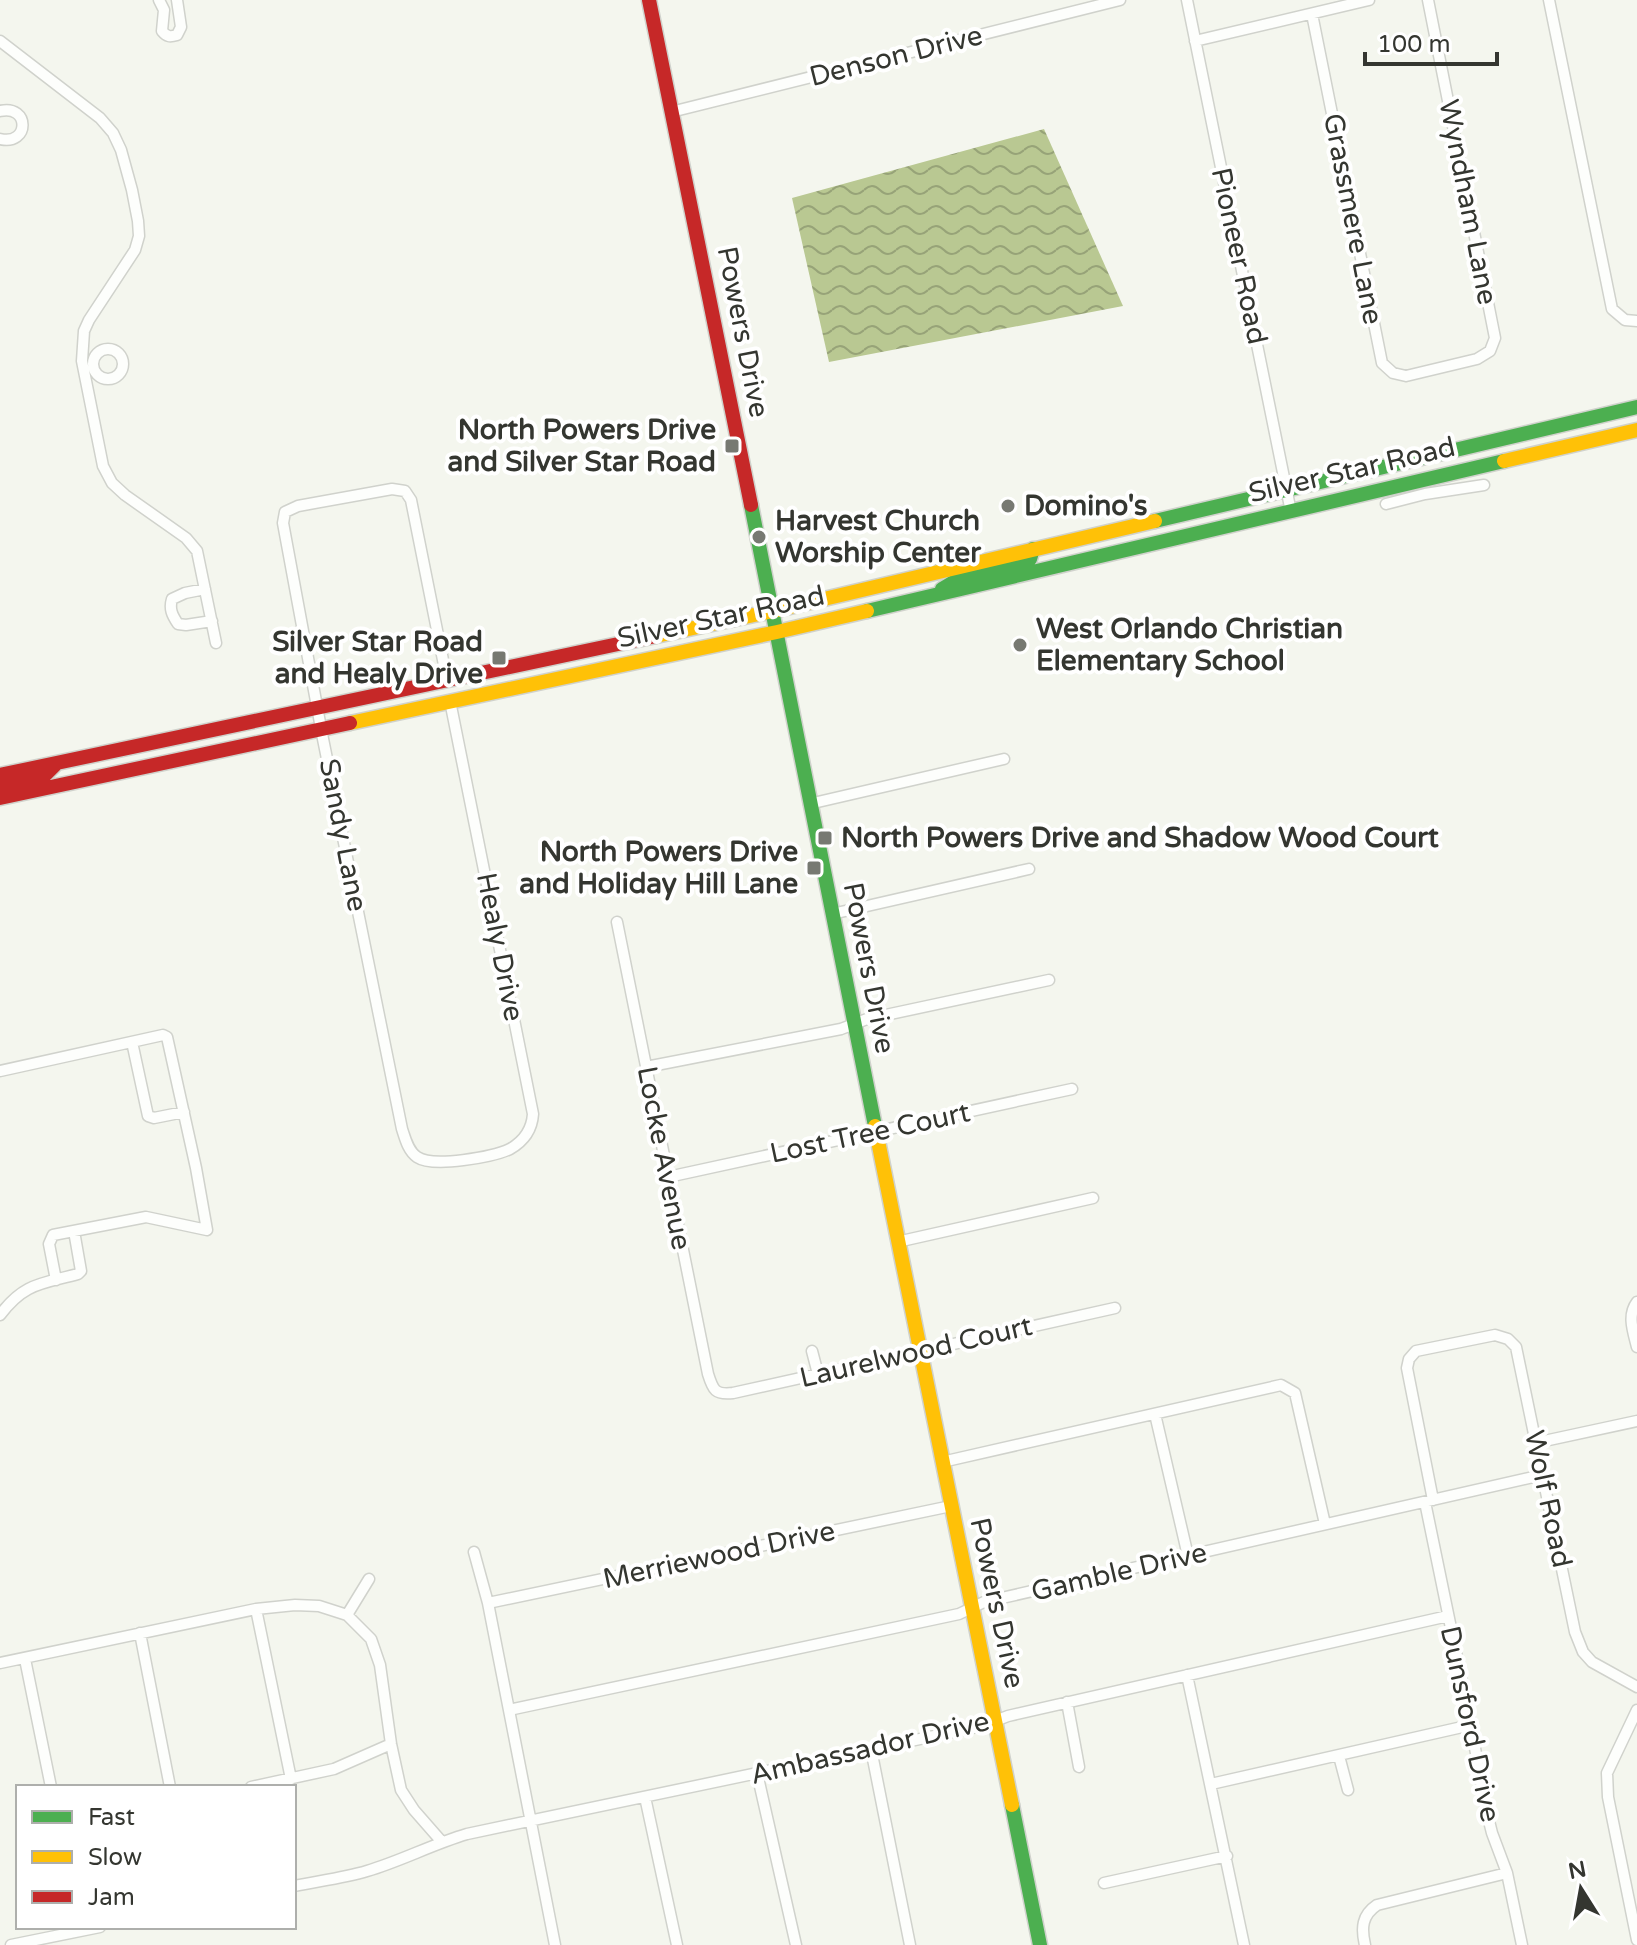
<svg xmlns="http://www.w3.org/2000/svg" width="1637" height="1945" viewBox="0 0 1637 1945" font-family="'Varela Round',sans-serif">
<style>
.water{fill:url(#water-waves)}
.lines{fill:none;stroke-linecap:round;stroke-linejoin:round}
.street-casing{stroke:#d0d2cc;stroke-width:13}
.fast-casing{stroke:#d0d2cc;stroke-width:17}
.slow-casing{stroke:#d0d2cc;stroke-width:17}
.jam-casing{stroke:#d0d2cc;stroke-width:17}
.street{stroke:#fdfefc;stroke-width:10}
.fast{stroke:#4caf50;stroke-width:14}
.slow{stroke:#ffc107;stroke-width:14}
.jam{stroke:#c62828;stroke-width:14}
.poi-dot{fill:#777972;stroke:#fff;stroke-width:3}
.labels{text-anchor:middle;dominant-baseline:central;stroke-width:8;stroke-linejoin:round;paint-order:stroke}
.street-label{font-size:28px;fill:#343630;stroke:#fff}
.poi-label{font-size:28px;font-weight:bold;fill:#343630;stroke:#fff;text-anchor:start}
</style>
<defs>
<pattern id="water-waves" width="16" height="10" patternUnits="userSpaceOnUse" patternTransform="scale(2)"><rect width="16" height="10" fill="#b9c892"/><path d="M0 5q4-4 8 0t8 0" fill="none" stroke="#97a378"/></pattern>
</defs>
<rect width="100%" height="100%" fill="#f4f6ee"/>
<path class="water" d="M1044,129l79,177 -294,56 -37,-164z"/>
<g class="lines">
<g class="street-casing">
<path id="street" d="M159,0l5,10 -2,21c5,6 8,6 15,4l4,-8 -4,-27
M1187,0l104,512
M1549,0l63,309 13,11 12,1
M1312,14l70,349 11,10 13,3 71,-17 13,-8 5,-13 -67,-338
M0,41l100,77 13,15 8,17 11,40 6,31 1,15 -4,14 -46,70 -5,11 -2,30 21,105 9,17 13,12 61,43 11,13 19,92
M1195,41l174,-41
M0,111c30,-7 30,35 0,28
M671,112l449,-112
M93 364a15 15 0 1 1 30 0a15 15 0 1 1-30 0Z
M1386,504l39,-10 59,-9
M205,589l-20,4 -13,6c-3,10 0,16 6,25l8,1 26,-4
M447,680l-36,-180 -6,-9 -13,-2 -94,17 -13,6 -2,11 40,216 79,390c3,9 6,22 15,28 16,11 76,0 93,-8 14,-8 22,-20 23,-35l-83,-413
M809,804l195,-45
M832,914l197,-45
M617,922l91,452c5,16 7,21 25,19l382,-85
M132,1042l16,74 6,2 30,-6
M646,1067l195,-38 26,-10 182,-39
M0,1071l163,-36 4,2 29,131 11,62 -61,-13 -93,18 -4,9 7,36
M668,1177l404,-88
M897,1242l196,-44
M1637,1302c-10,13 -4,29 0,45
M0,1315c24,-32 41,-31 78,-41l3,-3 -7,-40
M812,1351l6,23
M1155,1414l33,142
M1535,1443l102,-22
M942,1462l339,-77 14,8 30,131
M1433,1500l-26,-132 2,-9 7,-8 79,-16 13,4 8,8 59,285 8,20 9,10 45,25
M1425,1502l46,223 14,80 7,28 15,40 15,72
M474,1552l14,51 67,342
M488,1603l463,-97
M256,1609l35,170
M347,1615l22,-36
M140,1633l30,154
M25,1659l26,128
M0,1663l256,-54 39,-4 24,1 28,9 24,24 9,26 11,79 10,46 13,20 28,32
M1187,1675l57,270
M1067,1702l12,65
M509,1710l450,-96 25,-12 558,-127
M1637,1710l-30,63 1,24 29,143
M871,1749l39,196
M1339,1756l9,34
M757,1773l39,172
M1211,1784l260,-59
M251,1787l83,-18 57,-25
M645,1797l32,148
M1104,1883l123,-27
M294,1886c24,-5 50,-8 73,-15 34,-10 66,-27 100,-37l515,-108 26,-10 440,-100
M11,1945l89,-18
M1365,1945c-4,-17 -3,-30 12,-40l130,-32"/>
</g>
<g class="fast-casing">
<path id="fast" d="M751,505l124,621
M1155,521l482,-114
M942,589l15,-9 67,-15 6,-6 3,-10
M867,611l637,-150
M1012,1805l28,140"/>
</g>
<g class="slow-casing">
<path id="slow" d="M1504,461l133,-31
M656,636l117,-25 382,-90
M350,723l427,-91 90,-21
M875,1126l137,679"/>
</g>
<g class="jam-casing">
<path id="jam" d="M649,0l102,505
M0,775l656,-139
M0,785l45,-10 12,-12
M0,798l350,-75"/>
</g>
<use href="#street" class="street"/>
<use href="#fast" class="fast"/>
<use href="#slow" class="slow"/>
<use href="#jam" class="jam"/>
</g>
<g class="poi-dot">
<rect x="724" y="438" width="16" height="16" rx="4"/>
<circle cx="1008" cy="506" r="8"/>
<circle cx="759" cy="537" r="8"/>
<circle cx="1020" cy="645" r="8"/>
<rect x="491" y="650" width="16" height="16" rx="4"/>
<rect x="817" y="830" width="16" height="16" rx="4"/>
<rect x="806" y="860" width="16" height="16" rx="4"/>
</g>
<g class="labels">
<g class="street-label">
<text transform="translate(896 56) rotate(-14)">Denson Drive</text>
<text transform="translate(1468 202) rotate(79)">Wyndham Lane</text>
<text transform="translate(1353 219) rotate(79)">Grassmere Lane</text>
<text transform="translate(1239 256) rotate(78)">Pioneer Road</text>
<text transform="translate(743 332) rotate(79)">Powers Drive</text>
<text transform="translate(1352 470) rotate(-13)">Silver Star Road</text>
<text transform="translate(721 617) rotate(-12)">Silver Star Road</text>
<text transform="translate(343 835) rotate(79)">Sandy Lane</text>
<text transform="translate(500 947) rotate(79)">Healy Drive</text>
<text transform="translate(869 968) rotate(79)">Powers Drive</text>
<text transform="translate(870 1133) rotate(-12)">Lost Tree Court</text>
<text transform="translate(664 1158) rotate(79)">Locke Avenue</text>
<text transform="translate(916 1352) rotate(-13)">Laurelwood Court</text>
<text transform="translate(1548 1499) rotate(78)">Wolf Road</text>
<text transform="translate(719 1555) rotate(-12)">Merriewood Drive</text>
<text transform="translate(1119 1572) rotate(-13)">Gamble Drive</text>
<text transform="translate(997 1603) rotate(78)">Powers Drive</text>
<text transform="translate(1470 1724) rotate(78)">Dunsford Drive</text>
<text transform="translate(870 1748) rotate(-13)">Ambassador Drive</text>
</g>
<g class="poi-label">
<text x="716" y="430" text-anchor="end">North Powers Drive<tspan x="716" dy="32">and Silver Star Road</tspan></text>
<text x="1024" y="506">Domino's</text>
<text x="775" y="521">Harvest Church<tspan x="775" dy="32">Worship Center</tspan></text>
<text x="1036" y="629">West Orlando Christian<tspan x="1036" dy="32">Elementary School</tspan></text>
<text x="483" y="642" text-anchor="end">Silver Star Road<tspan x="483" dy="32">and Healy Drive</tspan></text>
<text x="841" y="838">North Powers Drive and Shadow Wood Court</text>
<text x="798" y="852" text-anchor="end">North Powers Drive<tspan x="798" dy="32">and Holiday Hill Lane</tspan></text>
</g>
</g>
<rect x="16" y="1785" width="280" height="144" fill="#ffffff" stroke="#aeafac" stroke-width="2"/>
<rect x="32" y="1811" width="40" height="12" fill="#4caf50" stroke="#aeafac" stroke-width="2"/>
<text x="88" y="1825" font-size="24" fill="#343630">Fast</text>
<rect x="32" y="1851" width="40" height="12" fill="#ffc107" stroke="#aeafac" stroke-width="2"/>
<text x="88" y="1865" font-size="24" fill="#343630">Slow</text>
<rect x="32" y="1891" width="40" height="12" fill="#c62828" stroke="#aeafac" stroke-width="2"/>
<text x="88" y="1905" font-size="24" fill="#343630">Jam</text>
<g transform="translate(1581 1889) rotate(349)" stroke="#ffffff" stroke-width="6" paint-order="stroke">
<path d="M0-6L14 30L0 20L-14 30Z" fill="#343630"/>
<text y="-12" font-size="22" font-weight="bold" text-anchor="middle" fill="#343630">N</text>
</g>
<path d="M1365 52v12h132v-12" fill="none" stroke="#343630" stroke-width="4"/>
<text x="1377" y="52" font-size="24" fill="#343630" stroke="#ffffff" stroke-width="6" paint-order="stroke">100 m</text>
</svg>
